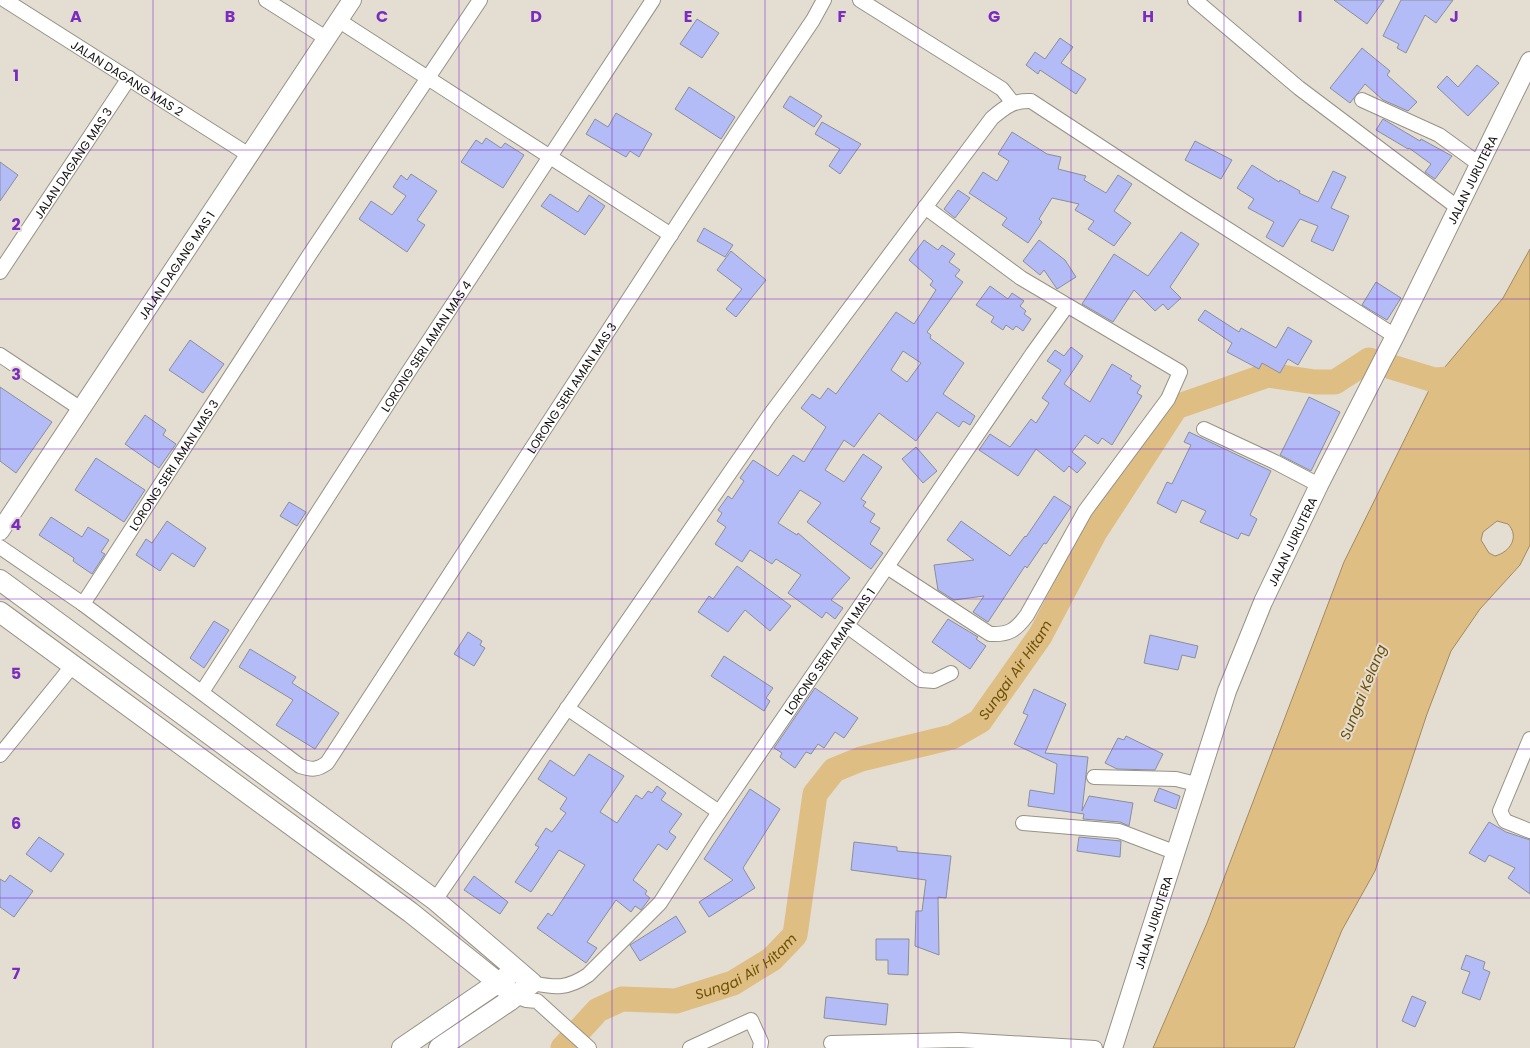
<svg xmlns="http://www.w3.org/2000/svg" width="1530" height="1048" viewBox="0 0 1530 1048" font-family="Poppins,sans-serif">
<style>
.water{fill:#dfbe84;stroke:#a18a60;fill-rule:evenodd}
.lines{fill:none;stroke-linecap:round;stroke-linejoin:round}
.river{stroke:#dfbe84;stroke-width:25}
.building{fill:#b3bcf7;stroke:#8b8e9a;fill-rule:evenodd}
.minor-casing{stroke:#989286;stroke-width:16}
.tertiary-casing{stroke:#989286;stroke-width:20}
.secondary-casing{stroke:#989286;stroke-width:22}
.minor{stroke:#fff;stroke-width:14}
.tertiary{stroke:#fff;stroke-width:18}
.secondary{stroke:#fff;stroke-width:20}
.grid{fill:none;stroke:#7b2cbf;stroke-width:1;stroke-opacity:0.55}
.labels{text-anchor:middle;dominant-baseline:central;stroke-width:4;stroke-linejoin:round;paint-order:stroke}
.street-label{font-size:12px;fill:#110f0b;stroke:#e4ddd1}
.water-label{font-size:14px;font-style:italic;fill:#6e4f03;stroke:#e4ddd1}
.grid-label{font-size:16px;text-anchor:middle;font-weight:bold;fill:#7b2cbf;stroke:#e4ddd1;stroke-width:4;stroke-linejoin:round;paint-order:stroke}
</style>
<rect width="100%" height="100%" fill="#e4ddd1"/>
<path class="water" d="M1530,249v296l-10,20 -40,44 -29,42 -24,63 -52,157 -33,59 -48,118h-141l54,-125 137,-361 90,-182 69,-82zM1497,521l11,3c12,13 2,28 -13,32l-6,-3 -8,-13 2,-8z"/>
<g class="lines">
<path class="river" id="s1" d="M563,1048l35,-38 24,-11 54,2 57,-18 39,-24 23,-24 20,-141 19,-24 27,-11 91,-22 28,-16 60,-85 55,-104 81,-125 92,-32 47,7h20l34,-22 65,20 34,-2"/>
</g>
<path class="building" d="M1334,0h50l-17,24z
M1401,0h52l-17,23 -11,-8 -19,38 -9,-5 2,-4 -16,-8z
M697,19l22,14 -17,25 -22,-14z
M1060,38l13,9 -12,16 25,16 -10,15 -36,-24 -2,4 -12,-9 9,-13 10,7z
M1362,48l28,23 -3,4 30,27 -9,9 -25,-11 -18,-16 -15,19 -20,-15z
M1477,65l22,18 -31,33 -31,-29 10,-11 11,11z
M689,87l46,30 -14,22 -46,-30z
M790,96l32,20 -8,11 -31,-20z
M616,113l36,21 -13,23 -9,-6 -4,6 -40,-23 9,-15 13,8z
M1383,119l37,22 1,-2 31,17 -17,23 -10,-7 6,-8 -22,-16 -1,1 -32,-19z
M822,122l39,22 -21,30 -11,-8 11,-17 -25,-15z
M1012,132l35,22 14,3 -3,12 28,7 -2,4 22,13 12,-18 14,9 -18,27 17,12 -17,23 -26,-17 6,-8 -19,-11 4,-6 -27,-6 -13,21 3,3 -14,21 -26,-18 5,-7 -38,-25 14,-21 14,9 12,-20 -11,-7z
M486,138l15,10 4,-5 19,12 -21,33 -42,-26 15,-22 6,4z
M1195,141l37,19 -11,19 -36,-19z
M0,162l18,13 -18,26z
M1252,165l27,17 1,-2 20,11 -1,2 19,9 15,-31 13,6 -15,31 18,8 -16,35 -22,-10 7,-15 -18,-7 -17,28 -17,-10 8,-15 -26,-14 6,-9 -17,-11z
M411,174l26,17 -20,29 8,5 -18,27 -48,-33 12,-18 21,14 14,-19 -13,-9 8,-12 6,5z
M958,190l12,8 -15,20 -11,-9z
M550,194l28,18 11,-17 16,11 -20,29 -44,-29z
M704,228l29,17 -8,12 -28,-16z
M1181,232l18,12 -29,43 11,11 -13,12 -5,-6 -8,7 -21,-21 -21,32 -31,-18 32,-50 34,22z
M924,240l14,10 4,-5 13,9 -6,8 11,8 -5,6 8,6 -36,50 4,3 -1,3 34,25 -21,31 32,22 -5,9 -7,-4 -4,6 -22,-15 -21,29 -37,-28 -25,34 -10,-7 -19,30 19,12 19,-28 19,13 -21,32 5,3 -3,4 12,8 -5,8 10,6 -10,16 13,9 -12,16 -64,-47 14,-19 -21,-13 -22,33 19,12 1,-2 52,45 -19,22 12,8 -8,11 -9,-7 -4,6 -34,-25 13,-18 -25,-16 -4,5 -22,-14 -8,12 -27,-18 11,-17 -9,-6 5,-8 -4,-3 10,-14 4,3 12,-18 -4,-3 13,-18 25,16 15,-21 11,7 22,-35 -25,-19 11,-14 8,5 8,-11 8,6 60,-82 18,12 22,-34 -6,-5 3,-4 -24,-21zM903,351l18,12 -14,19 -16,-12z
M1039,240l26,20 11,17 -19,12 -13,-19 -4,5 -17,-14z
M731,251l35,29 -30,37 -10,-8 16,-20 -25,-19z
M1376,282l25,16 -14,22 -25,-15z
M990,286l18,13 4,-6 12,8 -4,5 6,5 -2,3 7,5 -8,12 -7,-5 -3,4 -7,-5 -3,5 -12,-8 3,-5 -18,-12z
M1205,310l34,22 2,-4 35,20 12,-21 24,14 -14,24 -10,-6 -8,14 -18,-10 -3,6 -32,-17 5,-9 -34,-23z
M190,340l34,24 -21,29 -34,-23z
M1071,347l12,9 -19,28 26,18 22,-38 20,12 -2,3 11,7 -4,7 5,3 -30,49 -10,-7 -4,6 -13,-9 -13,17 14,11 -9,10 -8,-7 -5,6 -28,-23 -18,27 -39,-26 11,-16 20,13 21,-28 5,4 13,-20 -7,-5 19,-28 -14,-9 8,-11 9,6z
M0,387l52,35 -36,51 -16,-12z
M1309,397l31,15 -29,59 -31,-16z
M145,415l21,15 -3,5 13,9 -17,24 -34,-24z
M1189,432l82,39 -21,44 7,4 -8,17 -8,-3 -3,6 -38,-17 6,-11 -24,-11 -6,13 -19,-10 10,-21 5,2 19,-39 -7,-3z
M916,447l21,24 -14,12 -21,-24z
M96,458l49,32 -21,32 -49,-32z
M1054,496l17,11 -25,37 -2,-1 -17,25 -2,-2 -37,56 -15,-10 11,-16 -30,4 -16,-10 -4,-25 40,-5 -27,-20 14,-19 49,35 15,-20 1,1z
M289,502l17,10 -9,14 -17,-10z
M51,517l31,20 6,-10 21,13 -8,12 4,2 -13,20 -19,-13 1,-3 -35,-23z
M167,521l39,27 -12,19 -22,-14 -12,18 -24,-16 10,-16 6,4z
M737,566l54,40 -21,25 -25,-21 -17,22 -30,-20 11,-16 4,3z
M948,619l30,18 -2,2 10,7 -16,23 -38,-27z
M214,621l15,9 -25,38 -14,-10z
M468,632l14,9 -2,4 5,3 -11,18 -20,-12z
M1150,635l48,11 -3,12 -13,-3 -4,15 -34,-7z
M250,649l46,28 -4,6 47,30 -24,36 -39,-24 17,-25 -54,-33z
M724,656l49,32 -7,10 4,3 -6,10 -53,-35z
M815,688l43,30 -14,20 -9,-6 -11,16 -6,-4 -7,10 -5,-2 -11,16 -15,-11 2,-4 -8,-5z
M1034,689l32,15 -21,49 43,4 -6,54 7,-15 44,7 -4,23 -9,-4 -37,-3 1,-5 -56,-8 2,-16 24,4 3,-30 -43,-20 14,-29 -5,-2z
M1126,736l37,18 -8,16 -38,-1 -12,-6 13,-25 6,2z
M589,754l35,22 -24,36 17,11 19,-28 6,4 6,-8 4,2 5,-7 9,7 -5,7 21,14 -13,18 7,5 -9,13 -9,-6 -25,36 14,11 -2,3 5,4 -9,12 -6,-4 -4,6 -15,-12 -29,42 10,6 -11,15 -49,-35 11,-15 4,3 33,-51 -26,-15 -28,42 -16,-10 24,-35 -4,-2 11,-17 6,4 14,-19 -6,-4 7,-11 -29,-19 12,-19 24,16z
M1159,788l21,8 -4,13 -22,-8z
M750,789l30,20 -37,59 12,20 -46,29 -10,-15 34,-22 -29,-21z
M1489,822l17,10 24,8v54l-22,-16 7,-10 -26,-13 -4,7 -16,-9z
M39,837l25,17 -13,18 -25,-18z
M1079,837l42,4 -1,16 -43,-6z
M854,842l43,5v4l54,5 -5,42 -8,-1 1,58 -24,-9 1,-35h6l4,-31 -75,-10z
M10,875l23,16 -19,26 -14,-10v-28l5,3z
M474,876l34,26 -8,12 -36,-24z
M676,916l10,16 -46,29 -10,-16z
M876,939h33l-1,36 -20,-1v-14h-12z
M1466,955l19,7 -2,7 7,3 -10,28 -18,-7 8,-21 -9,-3z
M1412,996l14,6 -11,25 -13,-6z
M826,997l62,7 -2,21 -62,-7z"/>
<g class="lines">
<g class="minor-casing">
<g id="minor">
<path id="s2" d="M5,0l244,155"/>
<path d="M266,0l60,38"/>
<path d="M860,0l142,89 11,14"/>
<path d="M1195,0l104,88 158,119"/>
<path d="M338,20l333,215"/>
<path d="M1362,100l77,35 40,29"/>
<path id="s3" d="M0,272l129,-194"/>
<path d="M0,355l81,54"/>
<path d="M1204,429l71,33 44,23"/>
<path id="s4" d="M0,547l83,57 217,162c12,4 17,4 27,-3l410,-630 76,-113 11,-20"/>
<path d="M887,567l103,67c19,1 26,-4 37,-19l58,-104 83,-112 12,-27 -159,-94 -96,-71"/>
<path id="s5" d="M83,604l227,-350 170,-254"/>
<path d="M847,626l74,54 13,1 17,-8"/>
<path id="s6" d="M202,692l205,-318 246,-374"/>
<path d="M567,708l152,104"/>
<path d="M1530,739l-30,72 5,10 25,10"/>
<path d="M0,755l73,-90"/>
<path d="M1094,777l82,2 20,5"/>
<path d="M1023,823l96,8 55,21"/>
<path d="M435,900l334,-484 223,-298c13,-11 22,-18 39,-17l154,101 210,134"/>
<path id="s7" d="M532,983c24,5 35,6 56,-8l72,-72 47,-73 326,-477 33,-46"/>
<path d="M515,996l11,4 11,1 52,47"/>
<path d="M831,1043l128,-3 136,8"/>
<path d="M690,1048l61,-28 10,22 -1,6"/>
</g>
</g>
<g class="tertiary-casing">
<g id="tertiary">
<path id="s8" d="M0,531l352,-531"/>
<path id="s9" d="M1113,1048l114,-357 36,-89 56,-117 76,-149 135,-275"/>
</g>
</g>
<g class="secondary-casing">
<path id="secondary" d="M0,580l435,320 97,83 -23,18 -70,47
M0,612l410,300 105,84
M402,1048l107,-73"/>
</g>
<use href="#minor" class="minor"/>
<use href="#tertiary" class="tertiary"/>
<use href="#secondary" class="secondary"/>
</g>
<path class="grid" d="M153,0v1048M306,0v1048M459,0v1048M612,0v1048M765,0v1048M918,0v1048M1071,0v1048M1224,0v1048M1377,0v1048M0,150h1530M0,299h1530M0,449h1530M0,599h1530M0,749h1530M0,898h1530"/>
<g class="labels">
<g class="street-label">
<text stroke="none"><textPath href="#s2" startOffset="145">JALAN DAGANG MAS 2</textPath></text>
<text stroke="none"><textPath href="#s3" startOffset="131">JALAN DAGANG MAS 3</textPath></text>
<text stroke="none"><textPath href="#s9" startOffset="942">JALAN JURUTERA</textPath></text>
<text stroke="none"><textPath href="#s8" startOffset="319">JALAN DAGANG MAS 1</textPath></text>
<text stroke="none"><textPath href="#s6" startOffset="412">LORONG SERI AMAN MAS 4</textPath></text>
<text stroke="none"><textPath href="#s4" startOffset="848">LORONG SERI AMAN MAS 3</textPath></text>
<text stroke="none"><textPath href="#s5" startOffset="166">LORONG SERI AMAN MAS 3</textPath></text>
<text stroke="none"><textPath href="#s9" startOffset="538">JALAN JURUTERA</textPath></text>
<text stroke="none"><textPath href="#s7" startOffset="464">LORONG SERI AMAN MAS 1</textPath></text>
<text stroke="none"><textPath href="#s9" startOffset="132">JALAN JURUTERA</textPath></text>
</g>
<g class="water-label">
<text stroke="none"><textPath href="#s1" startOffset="661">Sungai Air Hitam</textPath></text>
<text transform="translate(1363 692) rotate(-68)">Sungai Kelang</text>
<text stroke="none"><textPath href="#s1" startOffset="211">Sungai Air Hitam</textPath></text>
</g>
</g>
<g class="grid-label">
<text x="76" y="22">A</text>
<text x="230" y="22">B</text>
<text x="382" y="22">C</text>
<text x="536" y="22">D</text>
<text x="688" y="22">E</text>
<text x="842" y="22">F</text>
<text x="994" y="22">G</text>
<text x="1148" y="22">H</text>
<text x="1300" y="22">I</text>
<text x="1454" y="22">J</text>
<text x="16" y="81">1</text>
<text x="16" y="230">2</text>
<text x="16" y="380">3</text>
<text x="16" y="530">4</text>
<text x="16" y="679">5</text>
<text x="16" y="829">6</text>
<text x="16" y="979">7</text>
</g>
</svg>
